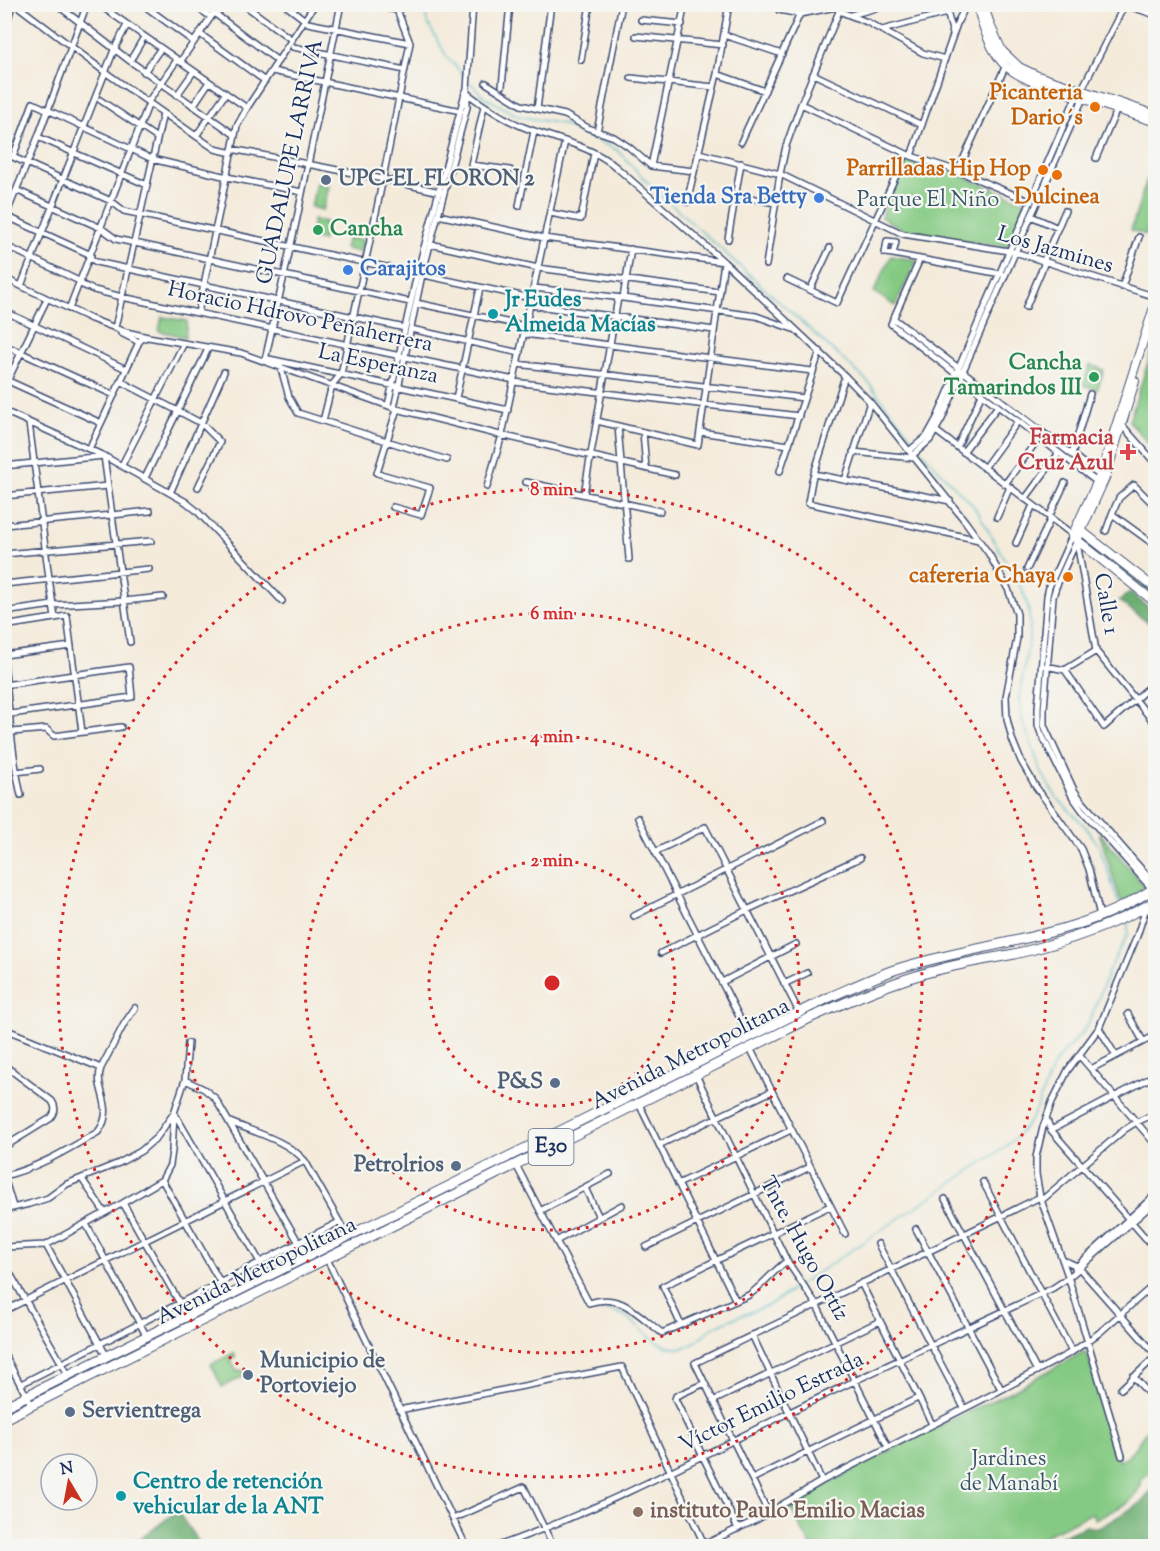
<svg xmlns="http://www.w3.org/2000/svg" width="1160" height="1551" viewBox="0 0 1160 1551" font-family="'Sorts Mill Goudy',serif">
<style>
.green{fill:#85ca83;stroke:#507c70;stroke-width:1.5}
.forest{fill:#6cae71;stroke:#446e68;stroke-width:1.5}
.lines{fill:none;stroke-linecap:round;stroke-linejoin:round}
.stream{stroke:#4ab8c3;stroke-width:1.5}
.street-casing{stroke:#3c4b71;stroke-width:8}
.secondary-casing{stroke:#3c4b71;stroke-width:10}
.highway-casing{stroke:#3c4b71;stroke-width:11}
.street{stroke:#fff;stroke-width:5}
.secondary{stroke:#fff;stroke-width:8}
.highway{stroke:#fff;stroke-width:9}
.ring{fill:none;stroke:#d62828;stroke-width:3;stroke-dasharray:3 6}
.food-dot{fill:#e8710a;stroke:#f6f6f2;stroke-width:2}
.service-dot{fill:#5c6f8a;stroke:#f6f6f2;stroke-width:2}
.shop-dot{fill:#3f7fe0;stroke:#f6f6f2;stroke-width:2}
.leisure-dot{fill:#2e9e5b;stroke:#f6f6f2;stroke-width:2}
.culture-dot{fill:#0f9aa8;stroke:#f6f6f2;stroke-width:2}
.health-dot{fill:#e0444e;stroke:#f6f6f2;stroke-width:2}
.education-dot{fill:#8d6e63;stroke:#f6f6f2;stroke-width:2}
.labels{text-anchor:middle;dominant-baseline:central;stroke-width:4.5;stroke-linejoin:round;paint-order:stroke}
.shield{fill:#f6f6f2;stroke:#5d6b8a;stroke-width:1.5}
.shield-label{font-size:21px;font-weight:bold;fill:#1b2f5e}
.food-label{font-size:22px;font-weight:bold;fill:#c56008;stroke:#f6f6f2;text-anchor:end}
.street-label{font-size:22px;fill:#1b2f5e;stroke:#f6f6f2}
.service-label{font-size:22px;font-weight:bold;fill:#4e5e75;stroke:#f6f6f2;text-anchor:start}
.shop-label{font-size:22px;font-weight:bold;fill:#366cbe;stroke:#f6f6f2;text-anchor:end}
.park-label{font-size:22px;fill:#365667;stroke:#f6f6f2}
.leisure-label{font-size:22px;font-weight:bold;fill:#27864d;stroke:#f6f6f2;text-anchor:start}
.culture-label{font-size:22px;font-weight:bold;fill:#0d838f;stroke:#f6f6f2;text-anchor:start}
.health-label{font-size:22px;font-weight:bold;fill:#be3a42;stroke:#f6f6f2;text-anchor:end}
.education-label{font-size:22px;font-weight:bold;fill:#785e54;stroke:#f6f6f2;text-anchor:start}
.centre{fill:#d62828;stroke:#f6f6f2;stroke-width:3}
.ring-label{font-size:18px;text-anchor:middle;font-weight:bold;fill:#d62828;stroke:#f6f6f2;stroke-width:4.5;stroke-linejoin:round;paint-order:stroke}
</style>
<rect width="100%" height="100%" fill="#f6f6f2"/>
<filter id="ink" filterUnits="userSpaceOnUse"><feTurbulence type="fractalNoise" baseFrequency=".0167" numOctaves="2"/><feDisplacementMap in="SourceGraphic" scale="12" xChannelSelector="R" yChannelSelector="G"/><feConvolveMatrix kernelMatrix="1 2 1 2 8 2 1 2 1" color-interpolation-filters="sRGB"/></filter>
<filter id="wash" filterUnits="userSpaceOnUse"><feTurbulence type="fractalNoise" baseFrequency=".008" numOctaves="4" result="noise"/><feDisplacementMap in="SourceGraphic" scale="24" xChannelSelector="R" yChannelSelector="G"/><feGaussianBlur stdDeviation="1.35" result="paint"/><feColorMatrix in="noise" values="0 0 0 0 0 0 0 0 0 0 0 0 0 0 0 0 0 1.4 0 .05"/><feComposite in="paint" operator="in"/></filter>
<g filter="url(#wash)">
<rect width="100%" height="100%" fill="#f4ebdb"/>
<path class="green" d="M1076,102l2,1 -42,95h-1z
M908,159l49,15 69,28 -19,45 -91,-13 -11,-3 -24,-14z
M1147,179l8,2v26l-4,13 4,1 1,7 -7,-2 -3,9 -15,-5z
M316,183l13,3 -6,24 -12,-3z
M313,220l13,2 -3,19 -13,-3z
M348,237l15,3 -3,12 -15,-3z
M891,256l26,4 -22,46 -21,-14z
M162,317l25,4 -2,16 -26,-6z
M1155,341v111l-26,-31z
M1090,365l14,5 -7,20 -14,-5z
M966,377l129,99 -1,1z
M1094,545l61,49v3l-63,-49z
M1099,832l46,55 -13,10 -11,5z
M1083,1352l4,1 31,107 10,-3 27,-39v51l-14,10c-1,24 -28,31 -46,40l-3,-6 -68,33h-213l-22,-41 126,-68 97,-46z
M234,1353l1,4 -4,3 6,12 5,-2 3,6 -23,11 -11,-23z"/>
<path class="forest" d="M1130,592l25,21v15l-36,-27z
M1155,1486v60h-116l47,-20 13,2 42,-25z
M177,1511l24,35h-70z"/>
<g class="lines">
<path class="stream" d="M425,4l2,18 20,35 18,20
M471,83l12,13 35,20 44,8 55,26 33,35 218,197 48,61
M922,451l24,27 26,26 8,12 43,75 5,16 2,15 -1,19 -10,57 3,21 19,52 8,15 8,12 28,28 14,20 8,22 11,34
M804,1282l200,-134 11,-10 14,-16 7,-12 17,-44 7,-10 22,-23 9,-15 18,-48 19,-36v-10l-2,-4
M600,1311c33,-4 39,26 66,35 8,3 15,3 22,0 11,-4 17,-14 26,-19 18,-10 37,-14 55,-22 11,-6 21,-14 31,-21"/>
</g>
</g>
<g filter="url(#ink)">
<g class="lines">
<g class="street-casing">
<path id="street" d="M15,4l90,68 91,64 30,-43
M56,4l74,57 105,74
M98,4l149,104
M142,4l52,38
M192,4l19,13
M243,4l49,36
M284,4l21,16
M366,4l31,6
M945,4l8,30
M1125,5l31,10
M779,10l21,4 41,-8
M839,11l28,11 56,31 22,6
M214,13l64,48
M851,15l39,-11
M641,20l41,4
M308,23l102,20
M882,30l65,-17
M200,34l65,47
M724,35l58,19
M4,36l8,-32
M636,36l87,9
M293,47l112,23
M581,60l9,-56
M130,61l14,-24
M180,62l40,-58
M272,71l189,40
M144,72l17,-24
M717,74l48,17
M813,74l109,51
M631,78l83,9
M486,83l35,22 44,10 23,13 26,9 15,10 22,19 43,5
M502,86l8,-82
M468,94c16,12 34,24 53,32 31,13 68,18 95,41l108,95 121,114 25,26 39,49 56,70 24,33 19,35 9,25v24l-11,59 1,22 5,20 9,22 15,26 45,62 8,20 11,47
M177,95l17,-24
M100,100l57,38
M148,102l29,-42
M801,104l110,52 47,15 73,31
M193,106l16,-24
M484,106l-13,59 39,5
M537,109l14,-105
M597,132l25,-128
M196,136l19,13 17,4
M38,137l109,48
M741,142l59,-128
M232,149l151,30 57,13
M4,153l107,48 13,10 407,87
M699,153l81,21 123,60 112,18 141,45
M911,156l47,-135 9,-17
M13,157l20,-54 119,56 75,18 75,15
M1096,158l21,-49
M651,166l34,-162
M958,171l48,-106
M16,190l85,38 15,11 294,63
M736,195l39,8
M687,202l30,-128 12,-70
M519,206l15,-75
M550,213l31,6 13,-66
M438,215l106,23 180,24 -26,183 -101,-24
M6,216l85,39
M1031,216l27,12
M4,220l34,-83 49,-133
M728,239l13,-76
M430,244l108,24 182,24
M4,245l77,37
M893,254l-8,-1 2,-12 9,1 -3,12 108,20
M90,258l6,4 309,66
M920,259l-29,65 206,158 3,-2
M766,265l14,-91 6,-28 15,-42 41,-100
M4,278l87,41 35,13 22,5 93,16 156,56 99,25 179,41
M787,279l50,24 69,-149
M80,284l14,6 28,7 340,72 52,11v2l285,34
M21,286l93,-236 13,-25
M1122,287l17,-50
M534,288l89,10 133,18 37,13
M810,290l20,-42
M623,298l8,-49
M416,303l109,23
M530,305l184,25
M1026,307l19,-45h-2l22,-51
M69,309l80,-206
M4,311l122,58
M198,313l39,-187 10,-18 68,-104
M893,318l207,158v3
M115,328l48,-215
M411,329l109,24
M121,333l18,9
M524,334l288,37
M4,345l110,50
M269,359l239,51
M265,360l32,-142 44,-214
M517,364l287,34
M280,365l9,32 9,16 149,47
M845,376l-33,104 -4,23 171,37
M4,379l97,44
M120,381l81,42 19,19 -22,45
M4,388l43,-89
M456,398l24,-110
M388,405l29,-131 48,-181 2,-4
M394,408l28,-133 45,-168v-18l6,-85
M4,411l100,45 82,46 11,9 85,90
M323,421l9,-36 9,-11 36,-166 33,-165 -13,-33 1,-6
M29,423l20,155 6,40
M1121,424l35,40
M618,426l11,133
M936,431l137,104
M643,432l3,36
M700,432l89,13
M957,447l25,-53
M89,449l50,-107 3,-3 5,-2
M909,451l18,-15 10,-18 142,-328 5,-5 41,-81
M853,452l61,6
M963,452l35,-46
M913,455l17,-15 12,-21 142,-323
M1072,455l18,-61
M122,465l62,-122
M4,466l100,-10 8,59 -108,10
M984,468l34,-47
M780,471l40,-120
M814,474l136,27
M145,478l64,-131
M845,480l25,-78
M526,482l134,29
M1005,484l34,-46
M487,487l15,-52 63,-294
M170,493l54,-121
M584,494l34,-196
M4,496l104,-10
M1025,499l34,-46
M393,507l28,8 9,-27 -53,-15 20,-64
M1156,507l-22,-22 -15,13 -7,16 44,32
M997,517l13,-30
M1049,517l16,-34
M1106,531l6,-17
M1072,536l-23,51 -2,9 -9,112v17l2,6 32,65 10,14 70,79
M1077,540l-21,47 -3,10 -9,112v16l3,7 27,58 7,10 75,86
M1077,542l19,109 60,74
M1016,543l17,-38
M4,554l147,-13
M1154,556l2,-1
M1027,569l24,-51
M4,584l145,-15
M4,612l49,-7 71,-4 39,-4
M4,626l63,-10 15,116
M130,642l-18,-127 38,-4
M4,655l67,-9
M4,661c5,45 7,90 17,134
M1046,666l19,4 39,57 52,-46
M1065,670l31,-19
M4,685l125,-18 3,30 -128,18
M12,732l34,-3 8,7 67,-9
M16,772l24,-3
M638,818l112,220
M655,852l50,-25 95,187
M1148,905l8,24
M634,916l189,-95
M661,953l86,-43 113,-52
M722,982l74,-38
M784,984l23,-11
M1153,998l3,5
M1128,1014l15,27
M1099,1028l17,28
M7,1030l94,38 23,-44 11,-16
M750,1048l95,186
M1079,1055l77,90
M4,1065l48,36c4,6 4,11 -1,17l-47,29
M1091,1069l65,-34
M695,1073l92,188 29,43 72,143
M185,1080l19,9 11,9 92,159
M639,1104l97,197
M175,1114l94,164
M1046,1118l5,12 105,120
M230,1122c24,10 58,19 75,39l43,76
M1051,1130l105,-55
M659,1145l113,-54
M516,1165l73,138c32,-11 49,12 73,30l87,-38c14,-10 24,-24 38,-34
M4,1176c36,-9 63,-26 94,-44 19,-25 -5,-43 3,-64
M4,1177l9,30
M82,1179l23,34
M162,1180l66,116
M983,1182l89,170
M678,1184l113,-54
M585,1188l14,29
M945,1199l92,172
M1042,1200l82,-70 11,-7 21,-10
M123,1203l64,113
M4,1210l25,-6 19,-6 19,-14 52,-21 22,-12 16,-14 17,-24 11,-33 3,-37
M540,1211l70,-37
M86,1224l61,113
M916,1229l85,160
M556,1241l66,-36
M878,1244l86,164
M46,1245l61,112
M4,1247l42,-2 77,-42 39,-23 8,-15 2,-14 2,-36
M646,1247l164,-80
M327,1259l139,287
M1063,1260l14,6 3,3 76,86
M4,1263l65,113
M1075,1268l81,-74
M861,1283l71,141
M4,1311l301,-150
M681,1325l-18,-39 167,-80
M752,1335l70,146
M4,1354l28,52
M1133,1376l23,26
M705,1383l-29,13 -1,3 63,130
M21,1384l318,-162
M1121,1389l35,-33
M713,1401l167,-80
M399,1410l223,-43 83,179
M1122,1456l-54,-180 -28,-79 -4,-23v-17l7,-30 9,-25 16,-32 31,-42 38,-92 9,-28
M752,1479l166,-81
M768,1512l-73,-149c115,-56 231,-109 345,-166
M453,1519l71,-32 29,59
M498,1546c101,-36 196,-86 292,-134 87,-43 175,-82 263,-124l15,-10 88,-77
M701,1546l55,-26 66,-39 175,-89 75,-40 27,-19 57,-50"/>
</g>
<g class="secondary-casing">
<path id="secondary" d="M977,4c5,21 14,49 30,63 17,14 40,19 60,26 29,10 59,19 89,29
M983,4l8,23 11,24 17,16 19,9 118,39
M1156,301l-56,175 -28,60 84,67
M1079,529l77,60
M1077,540l28,-62 30,-97"/>
</g>
<g class="highway-casing">
<path id="highway" d="M4,1407l826,-410c21,-9 42,-19 64,-27 86,-28 184,-30 262,-83
M4,1419l808,-402c41,-18 82,-36 125,-47 25,-7 51,-11 77,-16 48,-11 98,-28 142,-53"/>
</g>
<use href="#street" class="street"/>
<use href="#secondary" class="secondary"/>
<use href="#highway" class="highway"/>
</g>
</g>
<g class="ring">
<circle cx="552" cy="983" r="123"/>
<circle cx="552" cy="983" r="247"/>
<circle cx="552" cy="983" r="370"/>
<circle cx="552" cy="983" r="494"/>
</g>
<g class="food-dot">
<circle cx="1095" cy="107" r="6"/>
<circle cx="1043" cy="170" r="6"/>
<circle cx="1057" cy="175" r="6"/>
<circle cx="1068" cy="577" r="6"/>
</g>
<g class="service-dot">
<circle cx="326" cy="180" r="6"/>
<circle cx="555" cy="1083" r="6"/>
<circle cx="456" cy="1166" r="6"/>
<circle cx="248" cy="1375" r="6"/>
<circle cx="70" cy="1412" r="6"/>
</g>
<g class="shop-dot">
<circle cx="819" cy="198" r="6"/>
<circle cx="348" cy="270" r="6"/>
</g>
<g class="leisure-dot">
<circle cx="318" cy="230" r="6"/>
<circle cx="1094" cy="377" r="6"/>
</g>
<g class="culture-dot">
<circle cx="493" cy="314" r="6"/>
<circle cx="121" cy="1496" r="6"/>
</g>
<path class="health-dot" d="M1125 443h6v6h6v6h-6v6h-6v-6h-6v-6h6z"/>
<circle class="education-dot" cx="638" cy="1512" r="6"/>
<g class="labels">
<rect class="shield" x="528.5" y="1129" width="45" height="36" rx="4.5"/>
<g class="shield-label">
<text x="551" y="1147">E30</text>
</g>
<g class="food-label">
<text x="1083" y="94">Picanteria<tspan x="1083" dy="25">Dario´s</tspan></text>
<text x="1031" y="170">Parrilladas Hip Hop</text>
<text x="1057" y="198" text-anchor="middle">Dulcinea</text>
<text x="1056" y="577">cafereria Chaya</text>
</g>
<g class="street-label">
<text transform="translate(291 162) rotate(-78)">GUADALUPE LARRIVA</text>
<text transform="translate(1055 251) rotate(16)">Los Jazmines</text>
<text transform="translate(300 318) rotate(12)">Horacio Hdrovo Peñaherrera</text>
<text transform="translate(378 365) rotate(12)">La Esperanza</text>
<text transform="translate(1105 604) rotate(80)">Calle 1</text>
<text transform="translate(691 1055) rotate(-27)">Avenida Metropolitana</text>
<text transform="translate(803 1249) rotate(61)">Tnte. Hugo Ortíz</text>
<text transform="translate(257 1272) rotate(-26)">Avenida Metropolitana</text>
<text transform="translate(772 1403) rotate(-26)">Víctor Emilio Estrada</text>
</g>
<g class="service-label">
<text x="338" y="180">UPC-EL FLORON 2</text>
<text x="543" y="1083" text-anchor="end">P&amp;S</text>
<text x="444" y="1166" text-anchor="end">Petrolrios</text>
<text x="260" y="1362">Municipio de<tspan x="260" dy="25">Portoviejo</tspan></text>
<text x="82" y="1412">Servientrega</text>
</g>
<g class="shop-label">
<text x="807" y="198">Tienda Sra Betty</text>
<text x="360" y="270" text-anchor="start">Carajitos</text>
</g>
<g class="park-label">
<text x="928" y="201">Parque El Niño</text>
<text x="1009" y="1460">Jardines<tspan x="1009" dy="25">de Manabí</tspan></text>
</g>
<g class="leisure-label">
<text x="330" y="230">Cancha</text>
<text x="1082" y="364" text-anchor="end">Cancha<tspan x="1082" dy="25">Tamarindos III</tspan></text>
</g>
<g class="culture-label">
<text x="505" y="301">Jr Eudes<tspan x="505" dy="25">Almeida Macías</tspan></text>
<text x="133" y="1483">Centro de retención<tspan x="133" dy="25">vehicular de la ANT</tspan></text>
</g>
<g class="health-label">
<text x="1114" y="439">Farmacia<tspan x="1114" dy="25">Cruz Azul</tspan></text>
</g>
<g class="education-label">
<text x="650" y="1512">instituto Paulo Emilio Macias</text>
</g>
</g>
<circle cx="552" cy="983" r="9" class="centre"/>
<g class="ring-label">
<text x="552" y="495">8 min</text>
<text x="552" y="619">6 min</text>
<text x="552" y="742">4 min</text>
<text x="552" y="866">2 min</text>
</g>
<rect width="1160" height="1551" fill="none" stroke="#f6f6f2" stroke-width="24"/>
<g transform="translate(69 1482) rotate(350)"><circle r="28" fill="#f6f6f2" stroke="#9ea6b7" stroke-width="1.5"/>
<path d="M0-4.5L10 22L0 15L-10 22Z" fill="#c8321e"/>
<text y="-9" font-size="16" font-weight="bold" text-anchor="middle" fill="#1b2f5e">N</text>
</g>
</svg>
